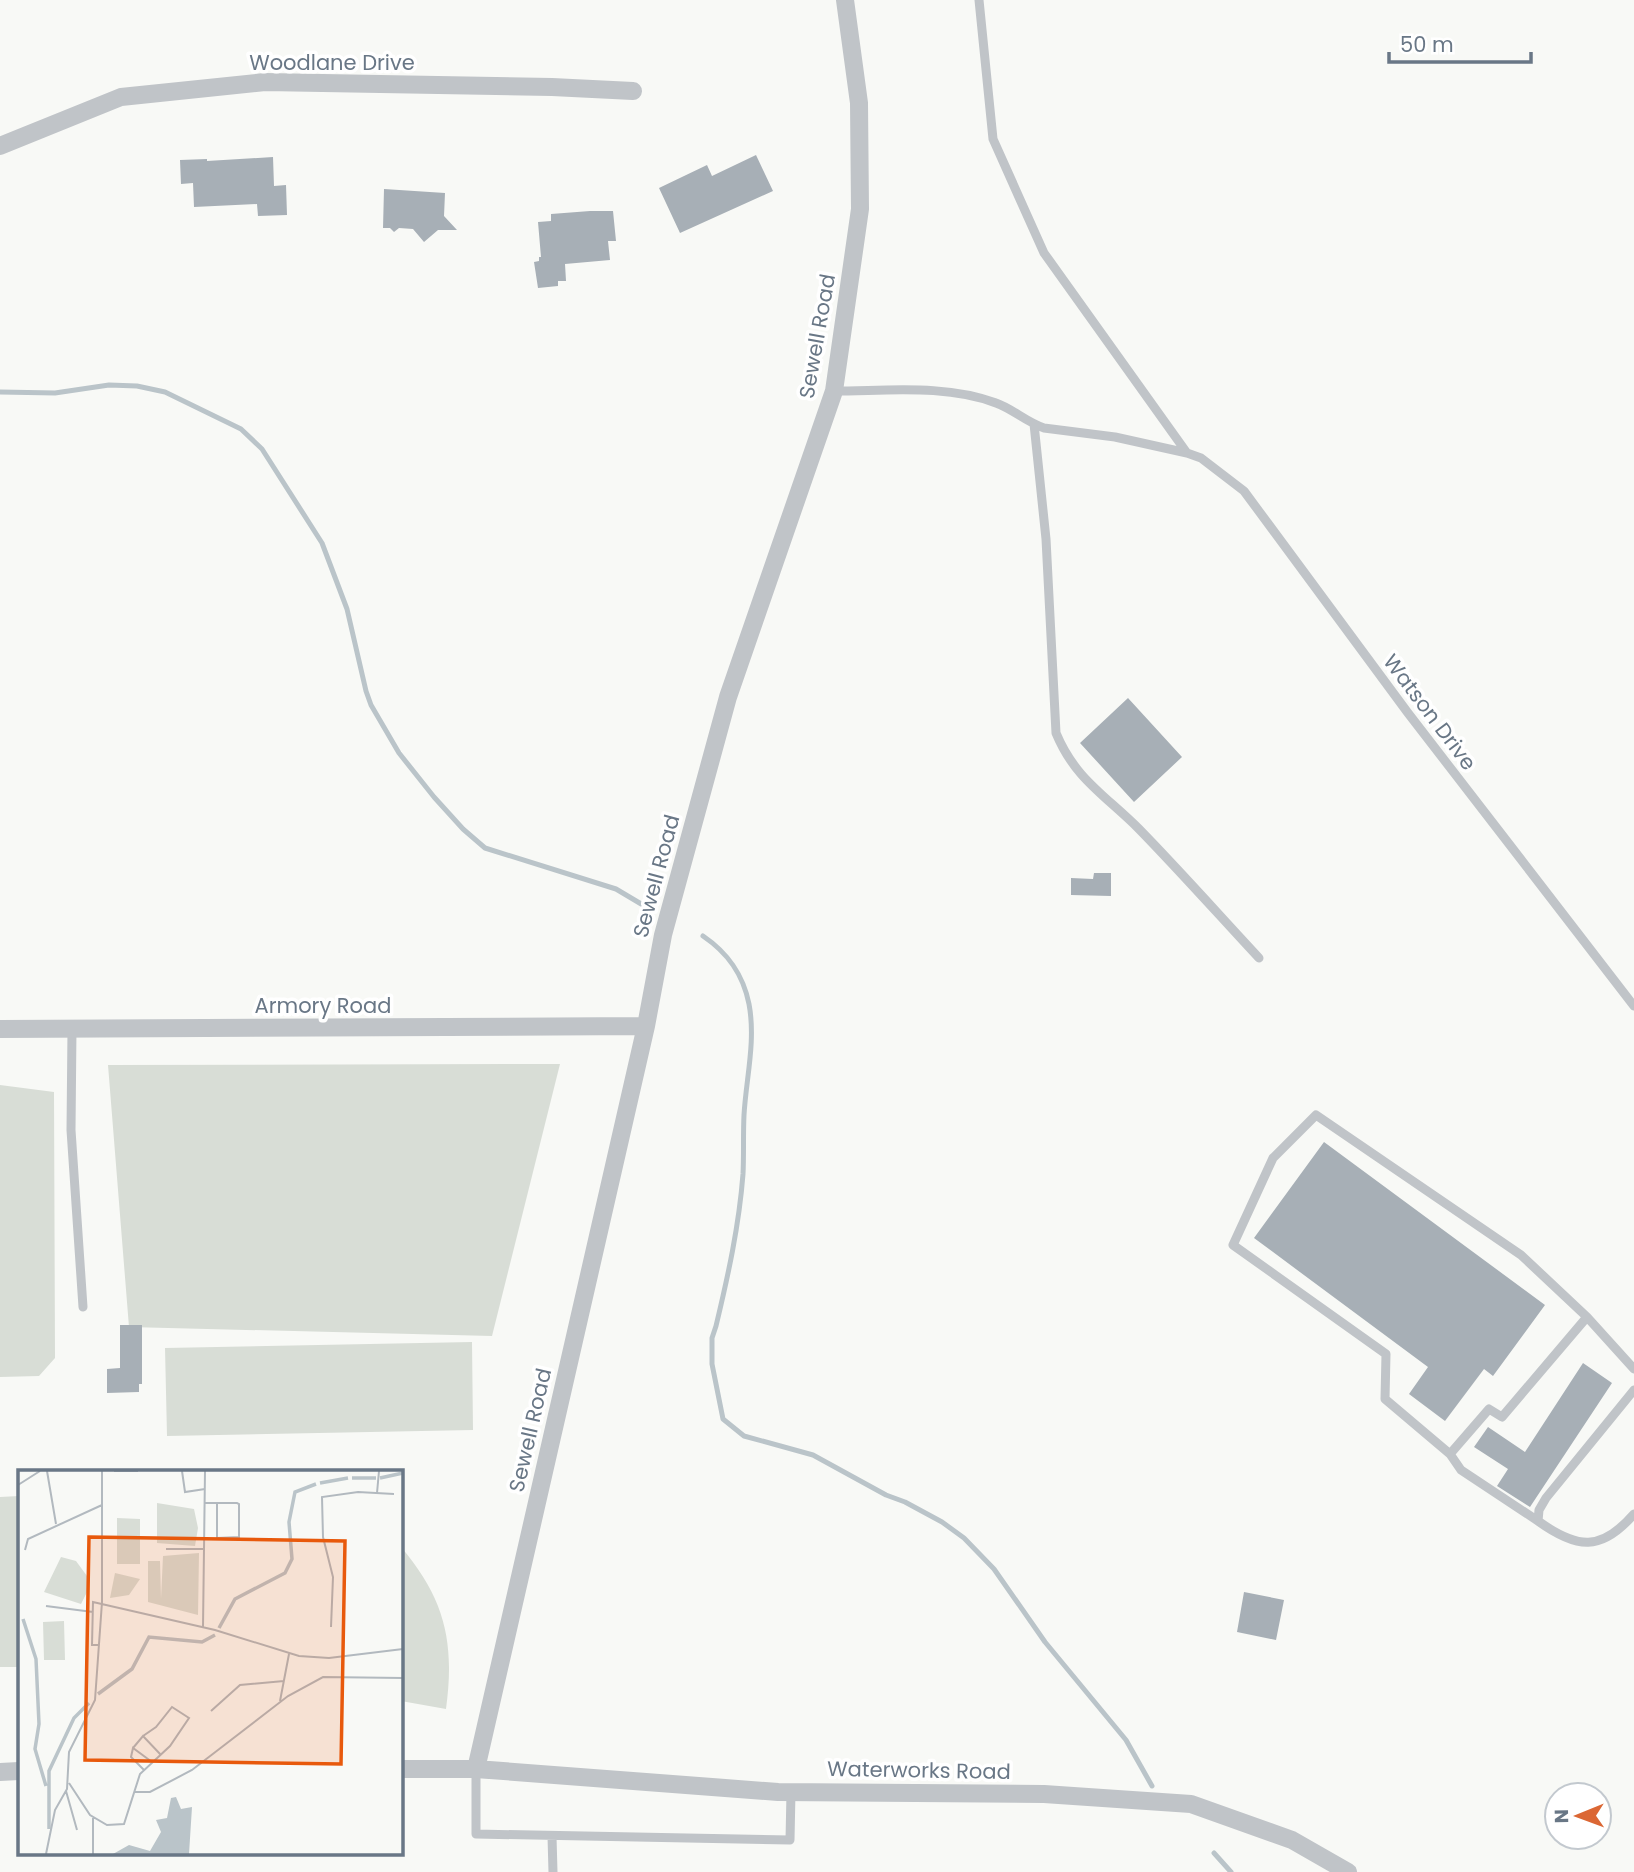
<svg xmlns="http://www.w3.org/2000/svg" width="1634" height="1872" viewBox="0 0 1634 1872" font-family="Poppins,sans-serif">
<style>
.green{fill:#d8ddd6}
.lines{fill:none;stroke-linecap:round;stroke-linejoin:round}
.stream{stroke:#bac4c9;stroke-width:5}
.building{fill:#a7afb6}
.service{stroke:#c0c4c8;stroke-width:9}
.minor{stroke:#c0c4c8;stroke-width:18}
.labels{text-anchor:middle;dominant-baseline:central;stroke-width:7;stroke-linejoin:round;paint-order:stroke}
.street-label{font-size:21px;fill:#697786;stroke:#fff}
.inset-river{fill:none;stroke:#bac4c9;stroke-width:3.5}
.inset-road{fill:none;stroke:#b2b9bf;stroke-width:2}
.view{fill:#e8590c;fill-opacity:0.15;stroke:#e8590c;stroke-width:3.5}
.inset-edge{fill:none;stroke:#697786;stroke-width:3.5}
</style>
<rect width="100%" height="100%" fill="#f8f9f6"/>
<path class="green" d="M560,1064l-68,272 -363,-9 -21,-262z
M0,1085l54,7 1,266 -16,18 -39,1z
M472,1342l1,88 -306,6 -2,-88z
M19,1496v171h-19v-170z
M401,1547c44,52 54,95 45,162l-45,-8z"/>
<g class="lines">
<path class="stream" d="M0,392l55,1 54,-8 28,1 28,6 76,37 21,20 60,94 25,66 19,82 5,14 28,48 35,44 29,32 22,19 131,41 37,22
M703,936c25,17 40,38 46,68 7,37 -3,75 -5,111 -1,20 0,40 -1,59 -4,52 -15,102 -27,152l-4,12v26l11,55 21,17 69,19 73,40 19,7 37,20 22,16 30,31 51,73 81,98 26,46
M1214,1853l17,19"/>
</g>
<path class="building" d="M756,155l17,36 -93,42 -21,-45 48,-23 5,11z
M273,157l1,29 12,-1 1,30 -29,1 -1,-12 -63,3 -1,-24 -12,1 -1,-24 27,-1v2z
M384,189l61,4 -1,23 13,14h-19l-14,12 -11,-13 -14,-1 -5,4 -4,-4h-7z
M590,211h23l3,30h-8l2,19 -45,4 1,17h-8v5l-20,2 -4,-26 5,-1v-4h2l-3,-35 13,-1v-7z
M1128,698l54,59 -48,45 -54,-59z
M1094,873h17v23l-40,-1v-17l22,1z
M1324,1142l221,163 -52,71 -9,-7 -39,52 -36,-27 19,-27 -174,-129z
M120,1325h22v59h-3v8l-32,1v-24l13,-1z
M1583,1363l29,20 -82,124 -33,-21 11,-17 -34,-22 14,-20 37,25z
M1244,1592l40,8 -8,40 -39,-8z"/>
<g class="lines">
<path class="service" d="M979,0l14,139 51,114 143,200
M834,391c53,0 112,-7 162,12 17,6 30,19 48,25l71,9 72,16 14,5 43,33 164,222 226,293
M1034,424l12,115 10,194c19,46 49,62 83,96 41,42 80,86 120,129
M72,1029l-1,101 12,177
M1634,1390l-88,108 -7,12 -1,11c39,28 63,31 96,-7
M1450,1454l-65,-55 1,-45 -153,-109 40,-87 43,-43 205,140 66,62 47,52
M1538,1521l-77,-51 -11,-16 39,-45 13,8 85,-100
M476,1769v65l314,6 1,-48
M552,1836l1,36"/>
<path class="minor" d="M0,146l121,-49 144,-15 287,5 81,4
M0,1029l646,-3
M401,1769h75l302,23 266,2 147,10 101,36 56,32
M476,1769l170,-743 17,-91 65,-238 106,-306 26,-182 -1,-106 -14,-103
M0,1772l19,-1"/>
</g>
<g class="labels">
<g class="street-label">
<text x="332" y="62">Woodlane Drive</text>
<text transform="translate(817 336) rotate(-80)">Sewell Road</text>
<text transform="translate(1430 712) rotate(53)">Watson Drive</text>
<text transform="translate(656 876) rotate(-75)">Sewell Road</text>
<text x="323" y="1005">Armory Road</text>
<text transform="translate(530 1430) rotate(-77)">Sewell Road</text>
<text transform="translate(919 1770) rotate(1)">Waterworks Road</text>
</g>
</g>
<g transform="translate(18 1470)">
<rect width="385" height="385" fill="#f8f9f6"/>
<path d="M139,33l37,6 4,19 -3,18 -38,-3zM99,48l23,1v45h-23zM181,83l-1,62 -50,-13v-41h12l1,38 2,-43zM43,87l15,4 11,15 1,14 -7,14 -37,-12zM97,103l25,6 -11,16 -19,3zM46,151l1,39h-21l-1,-38z" fill="#d8ddd6"/>
<path d="M158,327l5,12 11,-2 -3,47h-76l16,-9 21,6 11,-19 -5,-12 11,-2 4,-20z" fill="#bac4c9"/>
<path class="inset-river" d="M334,8h24M362,8l23,-5M302,13l28,-5M5,149l13,40 3,65 -4,25 11,37M201,158l16,-29 50,-26 7,-14 -3,-37 6,-30 21,-8M80,224l34,-25 17,-32 53,5 13,-7M31,359v-58l25,-53 15,-15"/>
<path class="inset-road" d="M29,1l9,53M96,1h24M164,1l3,21 20,-3M0,15l22,-14M359,23l2,-22M187,33h32l2,1v33l-22,1v-35M148,79h38M7,80l3,-11 74,-34M28,136l47,6M185,157l2,-156M313,157l2,-50 -10,-40 -1,-40 36,-5 36,2M80,175h-6l1,-43 122,28 84,26 30,2 74,-9M262,231l9,-47M193,241l29,-26 44,-4M115,278l10,-12 18,19M126,300l-13,-13 2,-9 19,14M51,313l21,32 17,10 17,-1 16,-50 30,-28 19,-28 -17,-11 -16,20 -13,9M48,321l11,39M117,322h15l42,-22 96,-74 35,-19 80,1M75,348v36M28,384l9,-44 12,-21 2,-37 26,-52 7,-98v-131"/>
<path class="view" d="M71,67l256,4 -4,223 -256,-4z"/>
<rect width="385" height="385" class="inset-edge"/>
</g>
<g transform="translate(1578 1816) rotate(269)"><circle r="33" fill="#ffffff" stroke="#c3c9cf" stroke-width="2"/>
<path d="M0-5L12 26L0 18L-12 26Z" fill="#db6734"/>
<text y="-10" font-size="19" font-weight="bold" text-anchor="middle" fill="#697786">N</text>
</g>
<path d="M1389 52v10h142v-10" fill="none" stroke="#697786" stroke-width="3.5"/>
<text x="1400" y="52" font-size="21" fill="#697786" stroke="#ffffff" stroke-width="5" paint-order="stroke">50 m</text>
</svg>
